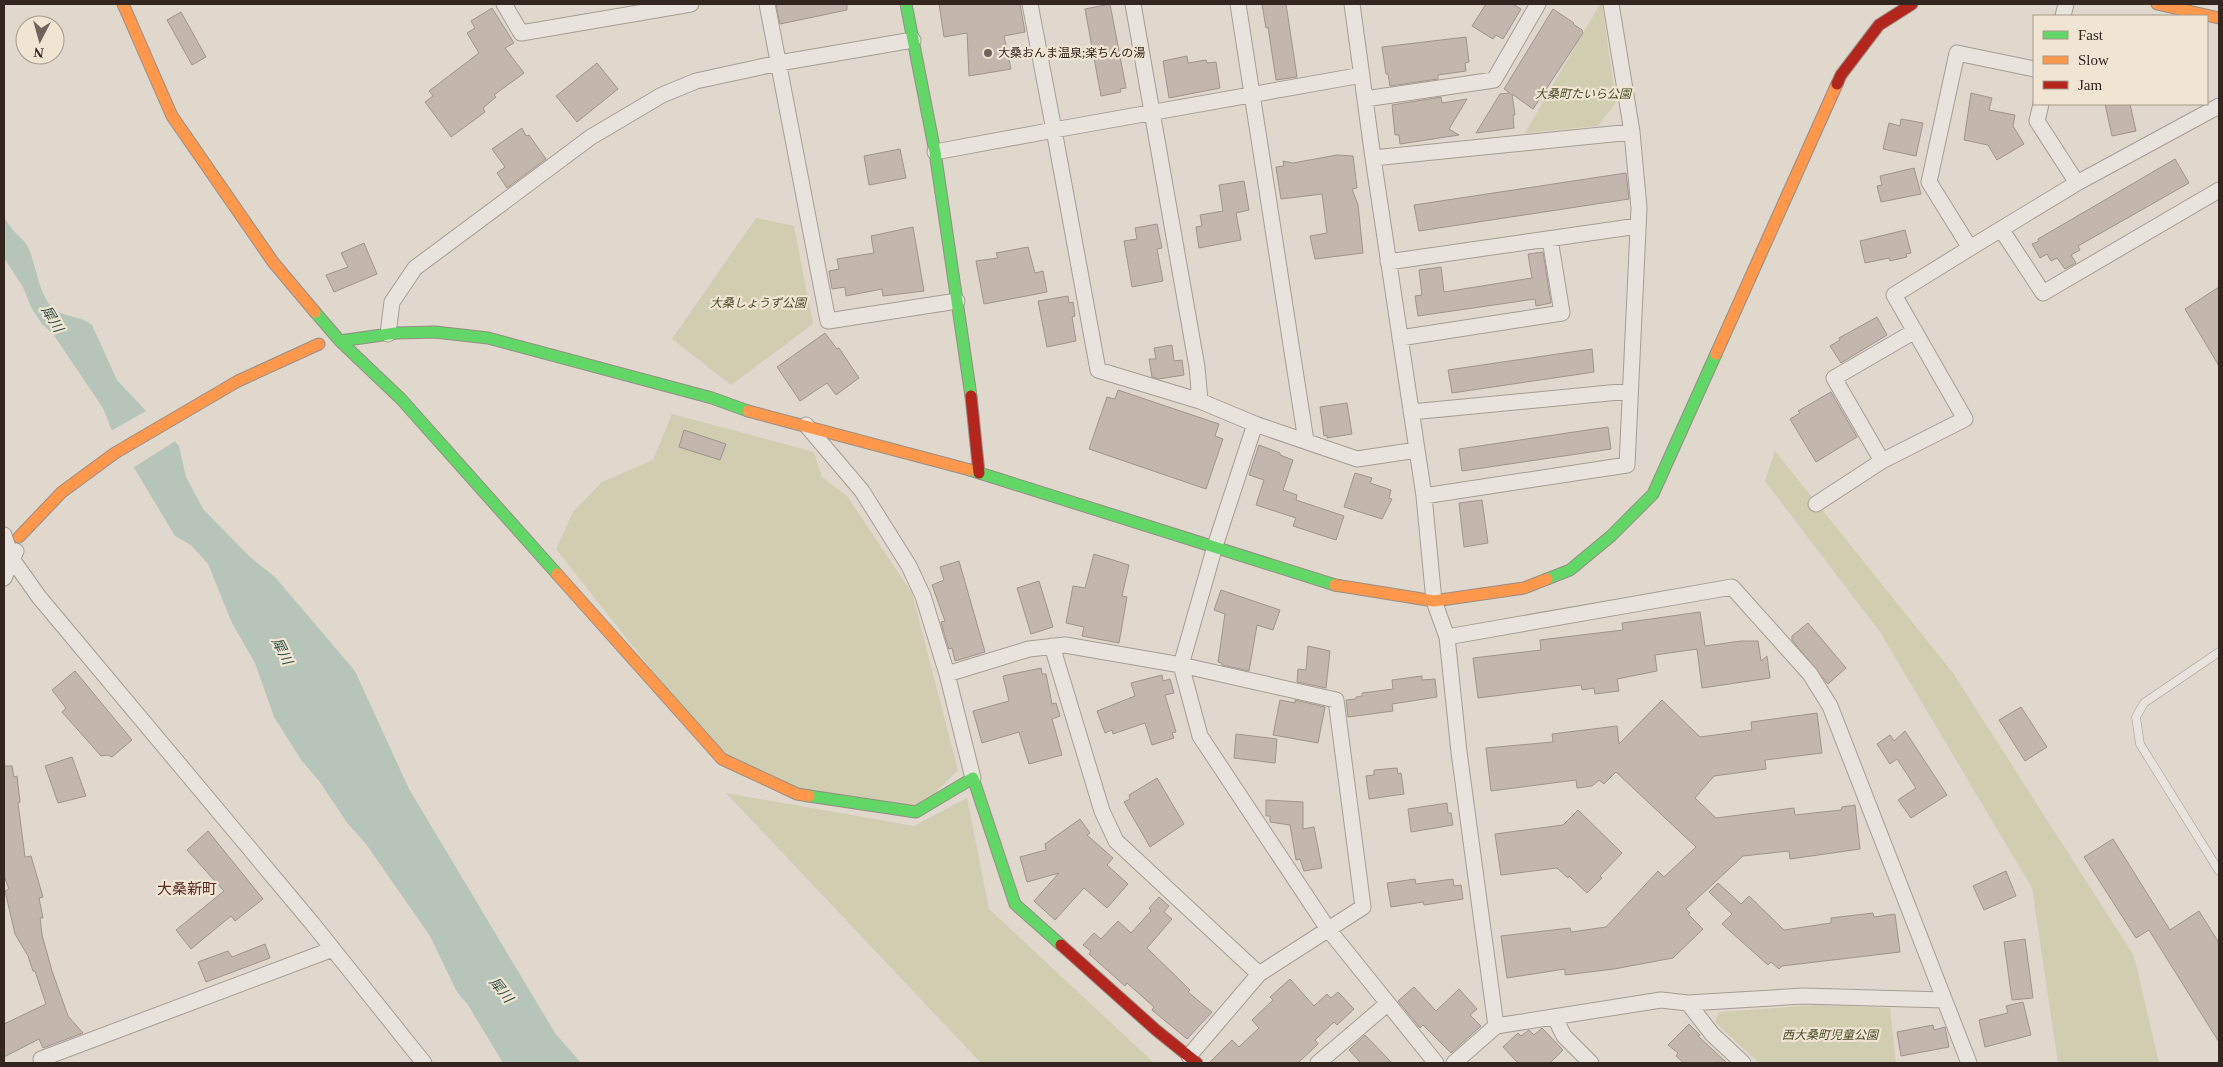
<svg xmlns="http://www.w3.org/2000/svg" width="2223" height="1067" viewBox="0 0 2223 1067" font-family="'Times New Roman','Noto Sans JP',serif">
<style>
.green{fill:#d0cdb0}
.water{fill:#b7c4ba}
.pier{fill:#e0d8cc}
.building{fill:#c3b7ad;stroke:#9f948c}
.lines{fill:none;stroke-linecap:round;stroke-linejoin:round}
.lane-casing{stroke:#a59d95;stroke-width:9}
.street-casing{stroke:#a59d95;stroke-width:17}
.fast-casing{stroke:#958d85;stroke-width:13}
.slow-casing{stroke:#958d85;stroke-width:13}
.jam-casing{stroke:#958d85;stroke-width:13}
.lane{stroke:#e8e4dd;stroke-width:8}
.street{stroke:#e8e4dd;stroke-width:15}
.fast{stroke:#63d668;stroke-width:11}
.slow{stroke:#ff974d;stroke-width:11}
.jam{stroke:#b3261e;stroke-width:11}
.poi-dot{fill:#6f645c;stroke:#f0e5d2;stroke-width:2}
.labels{text-anchor:middle;dominant-baseline:central;stroke-width:4.5;stroke-linejoin:round;paint-order:stroke}
.poi-label{font-size:12px;fill:#32261f;stroke:#f0e5d2;text-anchor:start}
.park-label{font-size:12px;font-style:italic;fill:#464c28;stroke:#f0e5d2}
.water-label{font-size:14px;font-style:italic;fill:#30504b;stroke:#f0e5d2}
.quarter-label{font-size:15px;fill:#592a23;stroke:#f0e5d2}
</style>
<rect width="100%" height="100%" fill="#e0d8cc"/>
<path class="green" d="M1600,4h2l14,98 -18,24 -73,7z
M756,218l38,8 19,98 -82,61 -59,-46z
M672,414l142,38 8,25 25,19 65,97 46,177 -42,42 -119,-18 -75,-35 -166,-210 17,-37 29,-30 51,-22z
M1775,451l178,222 181,283 25,107h-101l-26,-175 -152,-256 -115,-151z
M726,793l188,33 53,-28 22,111 165,154h-173z
M1819,1005l71,3 6,55h-137l-44,-41 4,-10z"/>
<path class="water" d="M4,216c6,15 19,21 24,31 8,17 11,49 25,61 13,11 28,7 39,17l25,55 62,66 7,31 17,32 47,48 25,20 80,94 54,118 146,244 26,30h-78l-35,-58 -11,-13 -27,-56 -64,-92 -18,-20 -29,-43 -17,-20 -28,-44 -19,-54 -23,-40 -24,-59 -17,-19 -16,-9 -63,-105 -9,-23 -50,-74 -11,-10 -11,-17 -8,-20 -19,-29z"/>
<path class="pier" d="M148,410l29,30 -46,29 -22,-37z"/>
<path class="building" d="M776,4h71v6l-67,14z
M939,4h81l5,28 -21,4 7,33 -42,7 -2,-43 -23,4z
M1110,4l16,84 -6,1 1,3 -20,4 -16,-87z
M1262,4h24l11,73 -21,3 -8,-53 -2,1z
M1486,4h27l8,5 -18,30 -7,-4 -3,4 -21,-13z
M492,8l22,35 -9,5 19,25 -30,22 2,2 -13,11 2,4 -34,25 -26,-35 8,-6 -4,-5 50,-38 -12,-20 8,-5 -4,-7z
M1553,9l21,14 -1,1 9,6 1,3 -50,76 -21,-15 3,21h-2l1,13 -38,5 24,-39 10,-1 -6,-4z
M181,12l25,45 -14,8 -25,-45z
M1466,37l3,25 -4,1 1,8 -28,4v4l-48,7 -2,-12h-2l-4,-27z
M1187,56l1,7 18,-3 1,3 9,-1 4,26 -51,10 -6,-37z
M597,63l21,26 -41,33 -21,-26z
M1971,93l21,5 -3,12 26,5 -2,11 11,18 -27,16 -9,-15 -24,-5z
M1441,97l1,6 25,-4 -18,30 10,6 -59,9 -1,-9h-4l-3,-30z
M2105,104h25l6,27 -24,5z
M1901,119l22,4 -7,33 -33,-7 6,-26 11,3z
M522,128l4,8 3,-1 17,24 -39,29 -10,-15 8,-6 -13,-18z
M900,149l6,29 -37,7 -5,-29z
M1337,155l16,1 4,32 -5,1 6,16 5,48 -48,6 -5,-23 17,-3 -5,-39 -41,5 -5,-32 8,-1 -1,-5 10,2z
M2175,159l14,24 -111,63 2,4 -9,5 5,8 -11,6 -8,-11 -6,3 -4,-7 -7,4 -8,-14 7,-3 -1,-2z
M1914,168l7,26 -40,8 -4,-16 5,-1 -2,-9z
M1626,173l3,26 -210,32 -5,-26z
M1244,181l5,29 -13,3 5,27 -42,8 -3,-21 6,-1 -2,-11 23,-4 -4,-26z
M1157,224l5,24 -5,1 6,32 -31,6 -8,-46 13,-2 -2,-11z
M913,227l11,64 -41,5 -1,-7 -36,7 -1,-9 -13,2 -3,-18 10,-2 -2,-10 37,-6 -3,-17z
M1905,230l6,23 -5,1 1,3 -17,4 -1,-3 -24,5 -5,-22z
M364,243l13,31 -43,18 -8,-17 22,-8 -7,-14z
M1028,247l7,26 8,-2 4,21 -63,12 -8,-43 22,-3 -2,-5z
M1543,252l8,51 -15,3 -1,-7 -117,17 -3,-20 7,-1 -3,-25 22,-3 3,25 88,-14 -4,-24z
M2219,287v79l-34,-57z
M1068,296l1,7 4,-1 2,14 -3,1 4,24 -29,6 -9,-46z
M1877,317l10,18 -46,28 -11,-17 10,-6 -1,-2z
M825,333l12,16 2,-1 20,30 -23,17 -9,-12 -27,18 -23,-34z
M1172,345l2,16 8,-1 2,15 -25,4 -7,-2 -3,-18h7l-2,-11z
M1592,349l2,23 -142,21 -4,-23z
M1118,390l101,34 -4,12 8,3 -17,50 -117,-40 18,-52 8,2z
M1831,392l26,45 -41,25 -26,-43 10,-6 -2,-2z
M1347,403l5,31 -25,4v-3l-3,1 -4,-29z
M1608,427l3,22 -149,22 -3,-22z
M684,430l42,14 -6,16 -41,-13z
M1259,445l21,8v2l13,5 -10,30 14,5 -1,5 48,16 -8,24 -43,-14 3,-8 -40,-13 8,-25 -15,-5z
M1355,473l17,5 -2,5 21,7 -2,8 3,1 -10,20 -38,-12z
M1482,500l6,43 -24,4 -5,-44z
M1094,554l35,11 -7,31 5,1 -8,46 -37,-7 2,-9 -18,-4 7,-37 12,2z
M959,561l26,91 -30,9 -3,-13 -3,1 -3,-9 -5,-18 4,-1 -13,-36 12,-5 -4,-13z
M1039,581l14,46 -22,7 -14,-46z
M1221,590l59,20 -7,20 -16,-5 -8,46 -27,-6v-2l-4,-1 7,-48 -11,-4z
M1700,612l5,34 36,-5h17l3,20 6,-5 3,22 -68,10 -5,-39 -42,6 2,16 -40,8 2,12 -24,3 -1,-6 -12,2 -1,-5 -103,13 -5,-40 68,-8 -1,-10 83,-10 -1,-7z
M1808,623l38,45 -18,16 -36,-44v-4z
M1308,646l22,5 -4,37 -29,-6 1,-13 8,1z
M1041,668l1,6h4l6,30 4,-1 4,13 -8,3 10,36 -33,9 -10,-32 -37,11 -9,-32 36,-10 -6,-25z
M75,671l57,69 -20,17 -4,-2 -7,1 -39,-44 4,-4 -14,-18z
M1162,675l1,6 7,-2 4,14 -9,2 11,37 -4,1 2,5 -22,7 -7,-22 -32,11 -1,-4 -7,3 -8,-22 38,-15 -4,-13z
M1422,676v4l13,-1 2,18 -45,7 1,7 -45,6 -2,-17 10,-1v-2l6,-1v-3l31,-4 -1,-9z
M1280,700l15,3v-3l30,7 -7,36 -45,-8z
M1662,700l38,37 52,-7 -1,-8 66,-9 5,40 -57,7 1,9 -52,7 -19,22 21,20 78,-10 1,7 46,-5 1,-3 13,-2 5,44 -70,10 -1,-8 -46,5 -57,53 4,4 -2,1 15,15 -30,29 -59,11 -49,6v-6l-58,9 -6,-42 69,-8 1,4 35,-5 52,-56 6,6 32,-30 -80,-75 -12,12 -5,-4 -7,6 -15,2 -1,-8 -85,11 -5,-43 67,-6 -1,-8 65,-8 2,18z
M2021,707l26,40 -22,14 -26,-41z
M1905,731l42,64 -36,23 -13,-18 18,-12 -19,-29 -7,5 -13,-20 13,-9 4,6z
M1236,734l41,5 -2,24 -41,-5z
M72,757l14,39 -28,7 -13,-37z
M4,766h8l2,11 3,-1 3,26 -2,1 7,54 6,-1 12,41 -4,1 4,20h-3l2,17 10,36 16,45 15,17 -40,15 -4,-9 -35,18v-33l42,-20 -11,-33h-2l-5,-15 -13,-22 -10,-43 4,-2 -5,-13z
M1397,768l1,6 3,-1 3,21 -35,5 -3,-23 8,-1v-5z
M1157,778l27,46 -34,23 -26,-45 6,-3 -1,-4z
M1266,800l37,2v27l11,-2 8,41 -18,3 -4,-12 -4,1 -6,-35 -20,-3v-6h-4z
M1447,803l1,10h3l2,12 -42,7 -3,-23z
M1578,810l44,43 -22,23 2,2 -15,15 -18,-17 -1,2 -11,-10 -56,7 -6,-41 68,-9z
M1080,819l10,14 -3,2 26,23 -6,7 21,19 -21,24 -23,-20 -29,32 -21,-19 25,-28 -32,9 -7,-25 26,-7 -1,-6z
M208,831l55,68 -28,22 -4,-5 -40,33 -15,-19 48,-39 -37,-41z
M2113,839l57,91 29,-19 20,32v99l-70,-112 -13,8 -52,-81z
M2006,871l10,25 -32,14 -11,-24z
M1415,879l1,5 37,-5 1,7 7,-1 2,14 -39,6 -1,-3 -32,5 -4,-24z
M1718,883l23,21 8,-8 35,34 47,-7v-5l42,-5 1,4 21,-3 5,38 -118,14 -3,3 -8,-7 -3,3 -46,-41 10,-10 -23,-22z
M1159,897l10,9 -5,6 8,7 -25,29 43,42 -2,2 24,20 -25,27 -35,-29 2,-3 -27,-24 -2,3 -36,-32 2,-3 -8,-6 11,-12 7,6 17,-18 13,12 20,-22 -2,-3z
M2025,939l8,59 -21,2 -8,-58z
M265,944l5,14 -64,24 -8,-20 30,-11 4,6z
M1290,979l24,27 13,-12 4,4 7,-6 16,17 -17,16 -3,-3 -19,18 3,4 -20,19h-89l23,-23 7,7 20,-19 -7,-8 21,-20 -3,-3z
M1414,987l22,24 23,-22 18,20 -7,6 11,11 -30,27 -28,-28 -3,3 -22,-27z
M2023,1002l8,33 -46,12 -6,-27 29,-7 -2,-7z
M1689,1024l11,11 -2,1 29,27h-43l-8,-7 2,-3 -10,-8z
M1933,1025l1,5 11,-3 4,20 -48,9 -4,-24z
M1542,1028l21,22 -13,13h-32l-15,-16 15,-14 3,3 8,-6 5,5z
M1365,1035l27,28h-31l-12,-13z"/>
<g class="lines">
<g class="lane-casing">
<path id="lane" d="M2219,652l-75,51 -8,14 4,27 79,127"/>
</g>
<g class="street-casing">
<path id="street" d="M504,4l17,29 170,-29
M767,4l61,317 129,-20
M1133,4l64,363 3,34 55,23 -40,122 -34,119 19,71 128,193 108,134
M1238,4l68,437
M1352,4l21,154 51,338 10,105 13,36 12,115 37,274 165,-26 27,3 24,31 31,29
M2063,16l3,-12
M1365,99l129,-19 44,-76
M935,152l119,-22 -24,-126
M1373,158l259,-26
M2077,183l142,-77
M2001,229l42,64 176,-103
M1970,248l107,-65 -40,-62 4,-17
M1388,262l250,-36
M1915,331l-81,47 48,83 83,-42 -71,-124 76,-47 -41,-66 28,-129 77,16
M388,334l4,-32 23,-34 176,-131 71,-42 34,-14 83,-18 134,-23
M1400,338l162,-25 -12,-74
M1200,401l-102,-31 -44,-240 308,-55
M1411,412l219,-21
M1255,424l102,35 60,-9
M806,425l56,66 47,75 14,30 24,78 26,104
M1424,496l203,-31 12,-257 -7,-76 -21,-128
M1816,504l66,-43
M4,535l8,24 27,38 273,326 112,140
M4,578l12,-27
M1447,637l285,-50 78,87 20,32 139,357
M1052,646l50,165 14,30 143,133
M947,674l82,-25 36,-4 116,20 155,35 27,207 -104,67 -70,82
M1688,1003l115,-7 141,4
M1555,1018l9,18 27,27
M42,1063l-1,-4 292,-110
M1318,1063l69,-59
M1454,1063l42,-37"/>
</g>
<g class="fast-casing">
<path id="fast" d="M906,4l29,148 36,244
M315,312l25,29 61,58 156,175
M340,341l56,-8 39,-1 53,6 224,60 36,13
M970,470l365,115
M1547,579l23,-9 41,-34 42,-42 63,-140
M809,796l107,16 57,-34 42,126 46,41"/>
</g>
<g class="slow-casing">
<path id="slow" d="M123,4l49,112 101,146 42,50
M2157,4l62,14
M1716,354l121,-270
M748,411l222,59
M19,537l43,-45 53,-39 123,-72 81,-37
M557,574l165,185 75,35 12,2
M1335,585l99,16 90,-13 23,-9"/>
</g>
<g class="jam-casing">
<path id="jam" d="M1837,84l4,-9 38,-50 33,-21
M971,396l8,77
M1061,945l95,85 41,33"/>
</g>
<use href="#lane" class="lane"/>
<use href="#street" class="street"/>
<use href="#fast" class="fast"/>
<use href="#slow" class="slow"/>
<use href="#jam" class="jam"/>
</g>
<circle class="poi-dot" cx="988" cy="53" r="5"/>
<g class="labels">
<g class="poi-label">
<text x="998" y="53">大桑おんま温泉;楽ちんの湯</text>
</g>
<g class="park-label">
<text x="1583" y="94">大桑町たいら公園</text>
<text x="758" y="303">大桑しょうず公園</text>
<text x="1830" y="1035">西大桑町児童公園</text>
</g>
<g class="water-label">
<text transform="translate(52 319) rotate(59)">犀川</text>
<text transform="translate(282 651) rotate(64)">犀川</text>
<text transform="translate(501 990) rotate(51)">犀川</text>
</g>
<g class="quarter-label">
<text x="187" y="889">大桑新町</text>
</g>
</g>
<rect width="2223" height="1067" fill="none" stroke="#32261f" stroke-width="10"/>
<rect x="2033" y="15" width="175" height="90" fill="#f0e5d2" stroke="#a4998a"/>
<rect x="2043" y="31" width="25" height="8" fill="#63d668" stroke="#a4998a"/>
<text x="2078" y="40" font-size="15" fill="#32261f">Fast</text>
<rect x="2043" y="56" width="25" height="8" fill="#ff974d" stroke="#a4998a"/>
<text x="2078" y="65" font-size="15" fill="#32261f">Slow</text>
<rect x="2043" y="81" width="25" height="8" fill="#b3261e" stroke="#a4998a"/>
<text x="2078" y="90" font-size="15" fill="#32261f">Jam</text>
<g transform="translate(40 40) rotate(186)"><circle r="24" fill="#f0e5d2" stroke="#a4998a"/>
<path d="M0-4L9 19L0 12L-9 19Z" fill="#6f645c"/>
<text y="-8" font-size="14" font-weight="bold" text-anchor="middle" fill="#32261f">N</text>
</g>
</svg>
